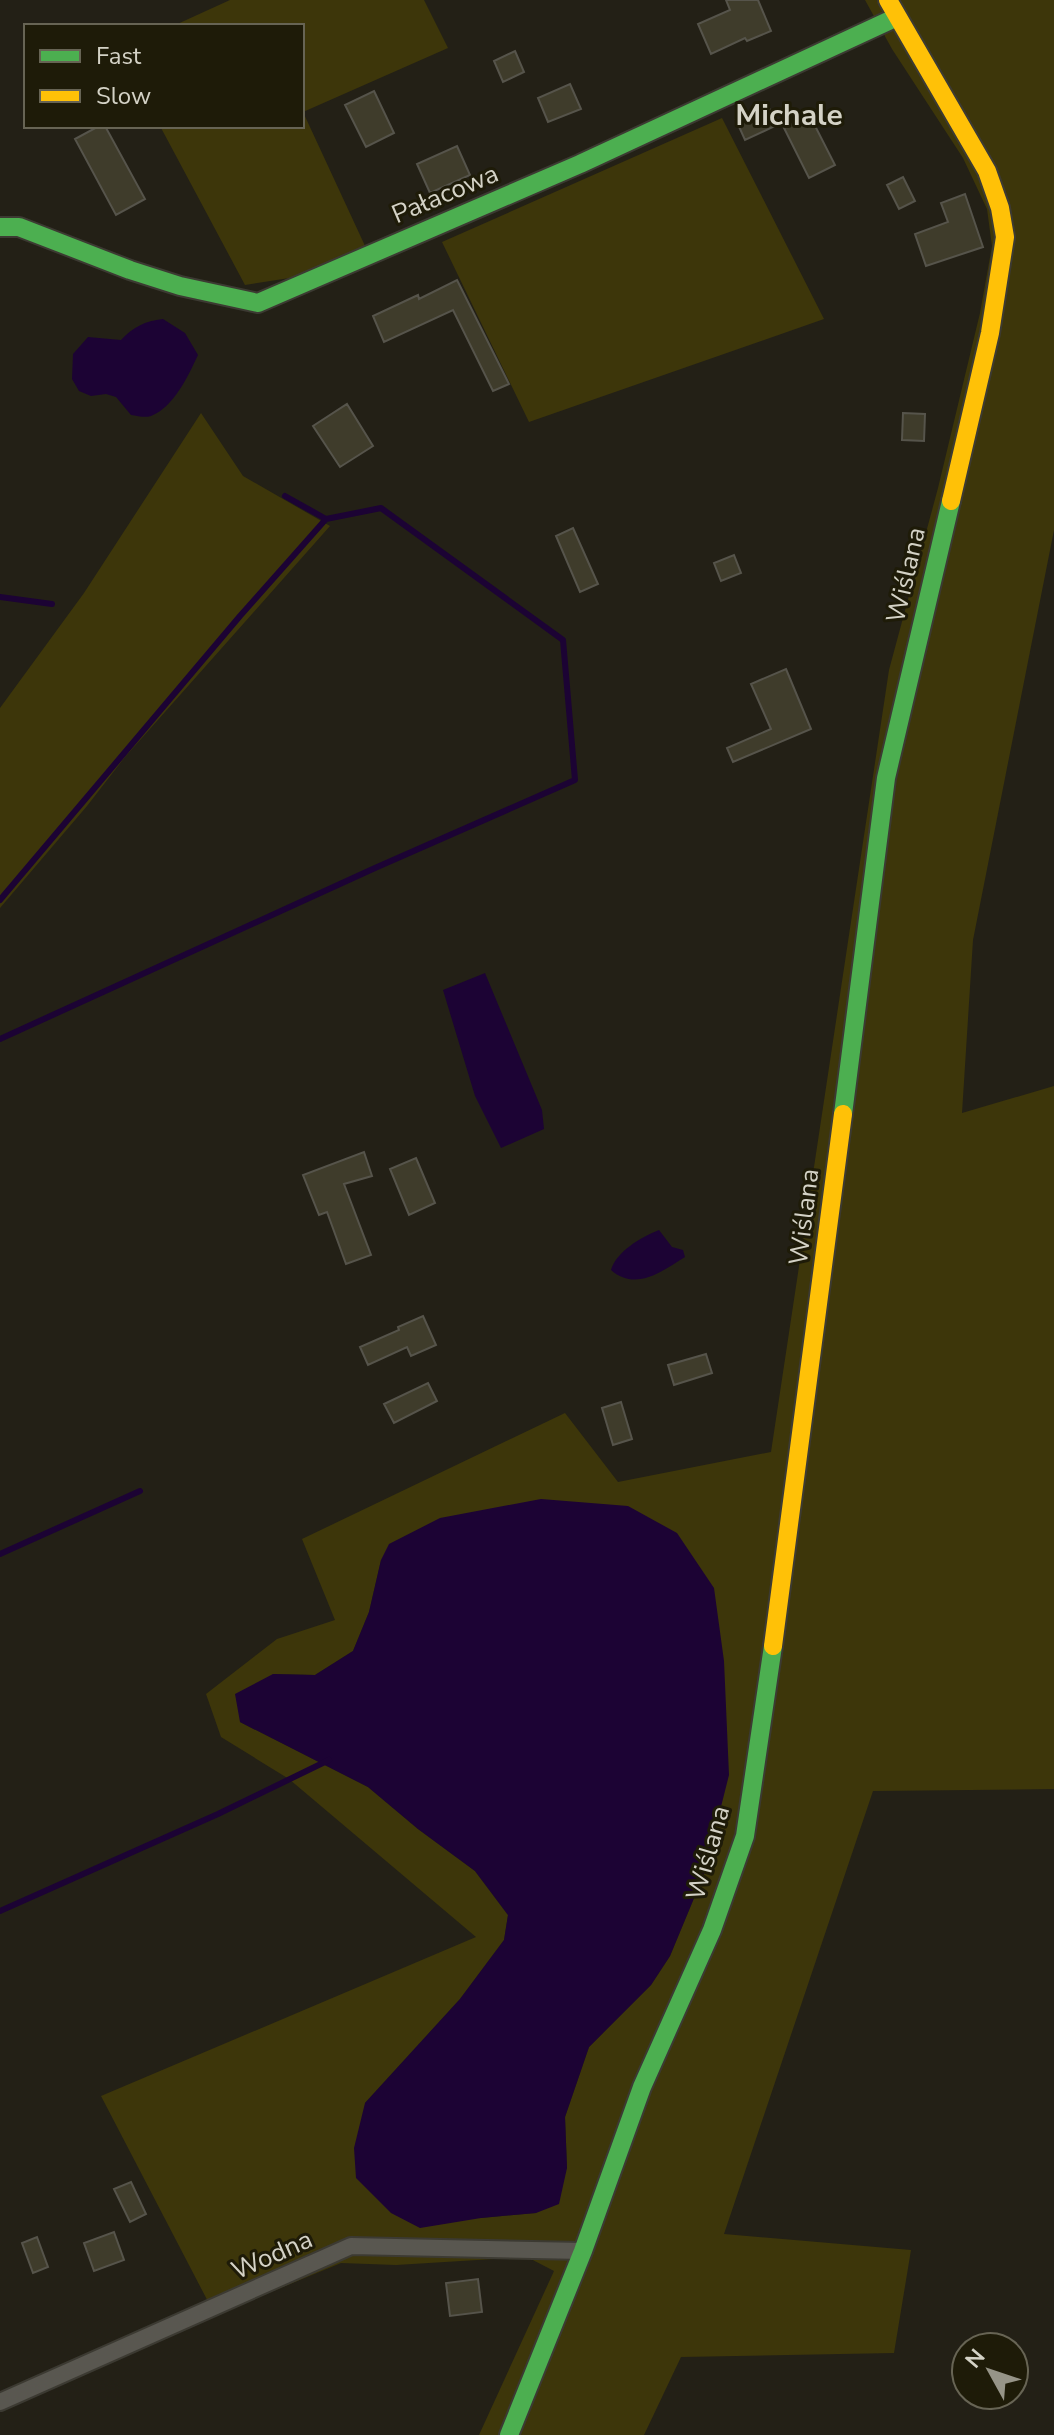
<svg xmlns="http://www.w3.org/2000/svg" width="1054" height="2435" viewBox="0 0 1054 2435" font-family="'Nunito Sans',sans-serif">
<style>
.green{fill:#3d360a;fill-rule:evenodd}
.water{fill:#1c0334}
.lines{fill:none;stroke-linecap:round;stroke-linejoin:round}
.stream{stroke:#1c0334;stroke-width:6}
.building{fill:#3f3c2b;stroke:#56544b;stroke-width:2}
.street-casing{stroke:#3c3a32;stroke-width:20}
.fast-casing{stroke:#3c3a32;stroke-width:22}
.slow-casing{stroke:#3c3a32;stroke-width:22}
.street{stroke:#595750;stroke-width:16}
.fast{stroke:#4caf50;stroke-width:18}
.slow{stroke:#ffc107;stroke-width:18}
.labels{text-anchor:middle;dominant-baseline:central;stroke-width:6;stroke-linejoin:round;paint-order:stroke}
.street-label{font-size:26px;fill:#d4d2c6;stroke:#1e1b08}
.quarter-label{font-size:30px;font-weight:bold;fill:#d4d2c6;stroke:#1e1b08}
</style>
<rect width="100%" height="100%" fill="#232016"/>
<path class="green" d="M230,0h194l24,48 -145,64 63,136 -70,29 -51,8 -85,-159h142v-100h-129z
M865,0h189v530l-81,410 -11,173 92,-27v703l-181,2 -149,443 187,16 -17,103 -213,4 -37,78h-165l75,-164 -27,-14 -131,8 -55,-2 -126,52 -114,-219 375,-159 -187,-158 -68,-42 -15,-43 71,-55 58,-19 -33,-81 263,-126 53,69 153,-30 118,-782 49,-182 42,-175 12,-67 -5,-37 -24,-51 -71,-109zM381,1560l323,314 -34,82 -19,29 -62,62 -24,70 2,51 -31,45 -55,5 -116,-115 95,-104 44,-59 4,-25 -33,-44 -57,-42 -50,-42 -128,-65 33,-48 42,1 38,-24 16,-39z
M722,118l102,201 -295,103 -87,-180z
M201,413l42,63 87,50 -205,231 -38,49 -87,102v-200l84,-115z"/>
<path class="water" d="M163,319l22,14 13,22c-10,21 -24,52 -47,61 -6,2 -13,0 -20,-1l-15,-18 -10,-3 -15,2 -12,-5 -7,-12 1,-25 15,-17 33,3c12,-13 24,-19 42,-21z
M485,973l57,137 2,19 -43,19 -26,-52 -32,-106z
M659,1230l13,17 11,3 2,7c-23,14 -49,35 -74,13 5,-18 30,-33 48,-40z
M541,1499l87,7 49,27 37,55 10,73 5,114 -25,99 -34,82 -19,29 -62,62 -24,70 2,51 -8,36 -23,9 -55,5 -61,10 -29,-15 -35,-35 -2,-30 11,-45 95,-104 44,-59 4,-25 -33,-44 -57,-42 -50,-42 -128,-65 -5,-28 38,-20 42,1 38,-24 16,-39 12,-52 8,-16 51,-26z"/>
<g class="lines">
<path class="stream" d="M0,597l52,7
M0,900l240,-284 86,-97
M0,1039l375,-171 200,-88 -12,-140 -182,-132 -55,11 -41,-23
M0,1554l140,-63
M0,1911l218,-97 111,-54"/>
</g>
<path class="building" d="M726,0h32l13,31 -24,10 -2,-3 -34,16 -13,-30 32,-14z
M515,51l9,21 -21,10 -9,-21z
M570,84l11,25 -33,13 -10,-24z
M374,91l20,42 -28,14 -21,-42z
M768,106l9,19 -32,15 -9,-20z
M810,116l25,49 -26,13 -25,-50z
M99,126h6l40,73 -29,16 -41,-76z
M457,146l13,29 -40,18 -13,-29z
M903,177l12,24 -16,8 -12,-24z
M965,194l18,53 -57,19 -11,-32 33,-12 -7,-19z
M457,280l52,104 -16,7 -40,-81 -69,32 -11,-26 45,-21 1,4z
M347,404l26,42 -33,21 -27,-41z
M903,413l22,1 -1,27 -22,-1z
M573,528l25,56 -18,8 -24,-56z
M734,555l7,18 -20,8 -7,-18z
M786,669l25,60 -78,33 -6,-14 44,-19 -20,-45z
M364,1152l8,24 -28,8 27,71 -25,9 -19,-52 -8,3 -16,-40z
M416,1158l19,45 -26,12 -19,-46z
M423,1316l13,29 -25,11 -4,-9 -39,18 -8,-18 39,-17 -1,-3z
M706,1354l6,19 -38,12 -6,-20z
M428,1383l9,18 -43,22 -10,-19z
M621,1402l11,37 -19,6 -11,-37z
M131,2182l15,32 -16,8 -16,-33z
M114,2232l10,28 -30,11 -10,-28z
M37,2237l11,30 -15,6 -11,-30z
M478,2279l4,33 -32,4 -4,-33z"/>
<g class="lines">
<g class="street-casing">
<path id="street" d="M0,2402l351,-156 232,5"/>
</g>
<g class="fast-casing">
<path id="fast" d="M0,227h19l111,43 50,16 78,17 322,-139 317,-147
M843,1114l43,-336 65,-277
M509,2435l74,-184 59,-164 70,-157 33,-94 28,-190"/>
</g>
<g class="slow-casing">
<path id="slow" d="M888,0l99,171 13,37 5,29 -15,96 -39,168
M773,1646l70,-532"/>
</g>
<use href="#street" class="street"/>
<use href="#fast" class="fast"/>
<use href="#slow" class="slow"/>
</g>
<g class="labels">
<g class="street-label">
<text transform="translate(445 194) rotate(-23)">Pałacowa</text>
<text transform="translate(906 575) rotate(-77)">Wiślana</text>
<text transform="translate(804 1217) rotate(-83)">Wiślana</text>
<text transform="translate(708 1853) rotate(-74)">Wiślana</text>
<text transform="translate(272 2255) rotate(-24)">Wodna</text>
</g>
<g class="quarter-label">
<text x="789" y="115">Michale</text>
</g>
</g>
<rect x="24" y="24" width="280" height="104" fill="#1e1b08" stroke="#676454" stroke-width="2"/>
<rect x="40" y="50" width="40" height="12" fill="#4caf50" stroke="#676454" stroke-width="2"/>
<text x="96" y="64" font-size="24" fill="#d4d2c6">Fast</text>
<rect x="40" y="90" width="40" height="12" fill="#ffc107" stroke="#676454" stroke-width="2"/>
<text x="96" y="104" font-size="24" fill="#d4d2c6">Slow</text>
<g transform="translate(990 2371) rotate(310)"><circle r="38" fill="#1e1b08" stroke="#676454" stroke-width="2"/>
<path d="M0-6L14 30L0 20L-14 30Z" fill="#969488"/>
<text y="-12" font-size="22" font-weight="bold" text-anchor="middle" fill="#d4d2c6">N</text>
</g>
</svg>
